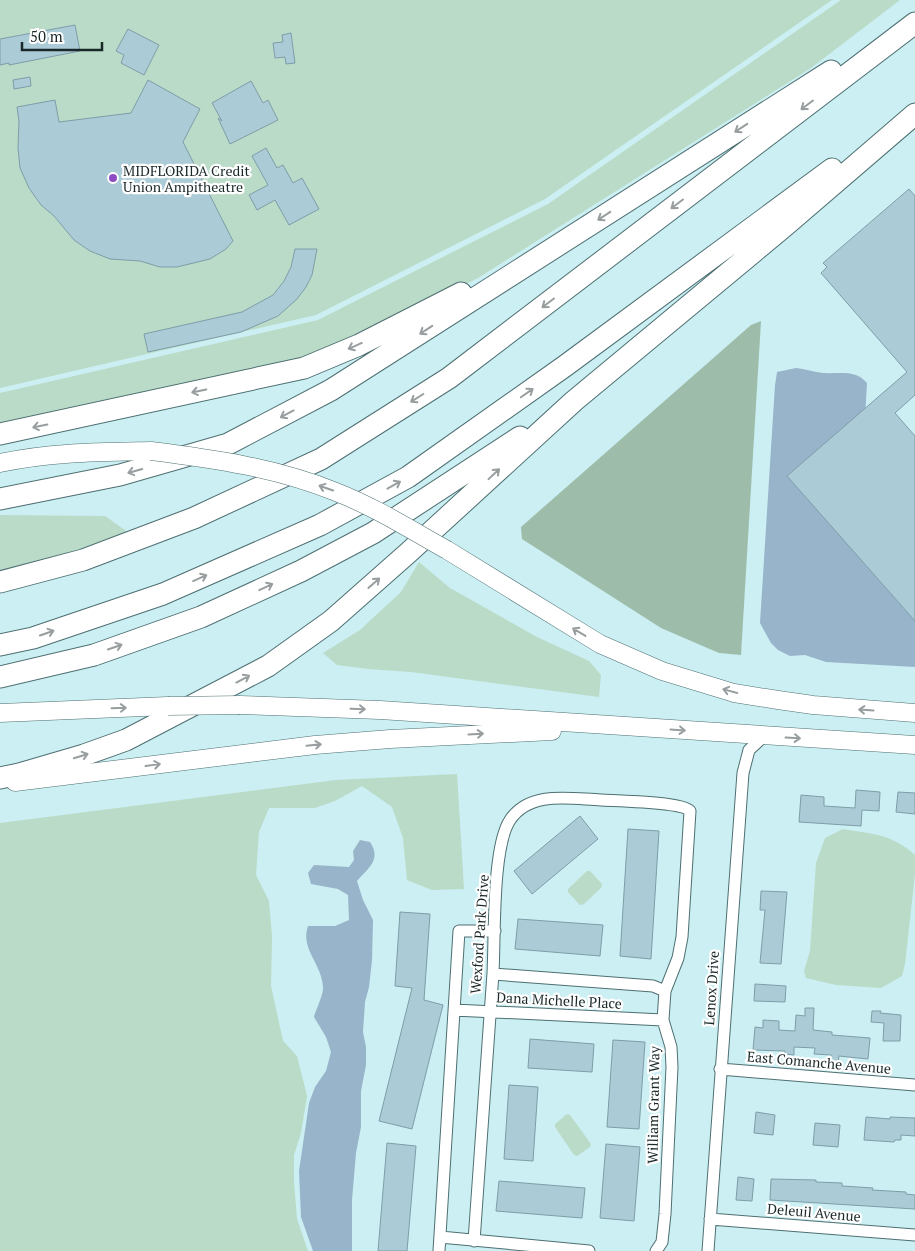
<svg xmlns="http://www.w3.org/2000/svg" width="915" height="1251" viewBox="0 0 915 1251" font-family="'PT Serif',serif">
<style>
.green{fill:#badbc7}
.forest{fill:#9dbdaa}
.water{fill:#98b4ca}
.building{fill:#abcbd7;stroke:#7e9da8}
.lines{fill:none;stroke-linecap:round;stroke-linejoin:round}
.minor-casing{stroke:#4e6f72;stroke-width:13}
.primary-casing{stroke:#4e6f72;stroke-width:19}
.motorway-casing{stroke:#4e6f72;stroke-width:23}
.minor{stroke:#fff;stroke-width:11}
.primary{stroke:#fff;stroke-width:18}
.motorway{stroke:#fff;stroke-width:21}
.primary-bridge-casing{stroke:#4e6f72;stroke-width:19;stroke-linecap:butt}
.primary-bridge{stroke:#fff;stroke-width:18}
.oneway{stroke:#989e9f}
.poi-dot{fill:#8d4cc1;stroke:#fff;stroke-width:2}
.labels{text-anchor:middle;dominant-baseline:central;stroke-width:4.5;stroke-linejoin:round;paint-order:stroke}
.poi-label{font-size:14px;fill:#1a2829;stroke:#fff;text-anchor:start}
.street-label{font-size:14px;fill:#1a2829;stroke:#fff}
</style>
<rect width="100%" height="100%" fill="#cbeff2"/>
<path class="green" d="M0,0h832l-287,199 -229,116 -316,73z
M841,0h59l-89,68 -333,210 -121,61 -55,23 -302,65v-34l318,-73 230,-116z
M0,515l105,1 24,17 -129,41z
M419,562l31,26 87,49 52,24 12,14 -2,22 -188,-25 -43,-3 -31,-4 -14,-12 37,-23 41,-38z
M457,774l7,115 -32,1 -25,-10 -4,-42 -11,-31 -30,-21 -27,15 -20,7h-46l-10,24 -3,43 13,26 3,35 -1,50 12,55 14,15 10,40 -6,37 -7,22v27l3,37 11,32h-308v-428l336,-43z
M843,829c29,5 49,5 72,26v19l-10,90 -3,12 -21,12 -45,-3 -30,-7 -2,-7 6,-20 6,-88 9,-25z
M587,871h3l12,13 -1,4 -17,16 -4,1 -12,-13v-3z
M567,1114l3,1 21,29 -1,3 -13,9 -3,-1 -19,-28v-3z"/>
<path class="forest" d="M761,321l-20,334 -22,-2 -58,-25 -139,-89 -1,-12 230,-202z"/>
<path class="water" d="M796,368c9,1 18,4 27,5 16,1 33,-4 44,10l-10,172 58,66v46l-89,-5 -21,-7 -15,1 -12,-6 -7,-7 -11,-20 15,-238 2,-13z
M360,840l10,2c12,18 -2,26 -13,39l6,19 10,20 -1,40 -3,27 -4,15 -2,30 3,15v18l-5,26v36l-5,26 -4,47v51h-39l-12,-34 -2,-46 10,-68 6,-16 11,-16 5,-19 -5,-15 -12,-20c2,-8 10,-23 9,-30 -1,-23 -23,-38 -15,-61h27l14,-6 -1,-25 -10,-6 -27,-5 -3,-11 6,-8 35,2 5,-7 -1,-9z"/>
<path class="building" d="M75,25l5,26 -71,14v-2l-9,2v-26z
M128,29l31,16 -15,30 -23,-12 3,-8 -8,-4z
M291,33l4,30 -9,1 -1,-7 -10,1 -2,-15 10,-1 -1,-7z
M30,77l1,9 -17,3 -1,-9z
M148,80l52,29 -17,33 50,99 -7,8 -16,10 -33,8h-17l-20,-6 -30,-2 -20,-8 -16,-11 -20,-24 -13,-11 -12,-17 -9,-20 -2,-20 1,-27 -2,-14 38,-7 4,22 72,-9z
M251,81l12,22 5,-3 10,20 -48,24 -12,-26 4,3 -10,-18z
M266,148l11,20 6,-3 10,18 9,-5 17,31 -30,16 -14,-25 -18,10 -8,-15 19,-10 -16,-29z
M909,189l6,7v199l-20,18 20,23v185l-128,-145 120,-104 -86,-99 6,-6 -4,-4z
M295,249h22l-5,26 -6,12 -9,12 -19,17 -37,16 -93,20 -4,-18 98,-22 31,-17 11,-14 7,-14z
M856,790l24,2 -1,19 -17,-1 -1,16 -62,-4 2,-27 23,2v9l31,2z
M898,792l17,1v21l-19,-2z
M580,816l18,23 -66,55 -18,-23z
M628,829l31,2 -8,128 -31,-3z
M761,891l26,1 -6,72 -21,-1 5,-53h-5z
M400,912l30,2 -6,86 19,5 -31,124 -33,-8 33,-133 -17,-2z
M518,919l85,6 -3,31 -85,-7z
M755,984l31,2 -1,16 -31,-1z
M805,1008h9l-1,22 19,2v3l38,3 -2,21 -29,-3 -1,8 -8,-1 1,-8 -17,-1 1,-6 -21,-1v8l-9,-1v-3l-32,-1 2,-23 8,1v-8l16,1v9l16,1 1,-16 9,1z
M872,1011h9l-1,2 21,2 -1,26h-17l1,-18 -13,-1z
M530,1039l64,5 -2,28 -64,-4z
M613,1040l32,2 -6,87 -32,-2z
M509,1085l29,2 -5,74 -29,-2z
M756,1112l19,3 -2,20 -19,-2z
M866,1117l24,2v-2l25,1v18l-14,-1v5h-6l-1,2 -30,-2z
M815,1123l25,2 -2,22 -25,-2z
M387,1143l29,3 -9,105h-29z
M606,1144l34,3 -6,74 -34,-3z
M738,1177l16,2 -2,22 -16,-1z
M771,1179l45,1v2l26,1v3l31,2 -1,2 34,2v2l9,1v14l-145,-9z
M499,1181l86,7 -3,30 -86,-7z"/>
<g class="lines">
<g class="minor-casing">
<path id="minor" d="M493,974l160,12 12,5
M454,1010l209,10
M720,1069l195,16
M710,1219l205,16
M440,1237l149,14
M474,1241c6,-90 13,-179 19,-268 2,-36 -1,-126 17,-153 20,-30 61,-21 91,-20 16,1 81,2 89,11l-8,126 -4,21 -13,33 -2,29 8,27 1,20 -7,147 -3,28 -6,9
M439,1251l20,-320h36
M708,1251l35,-478 6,-23 15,-14"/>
</g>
<g class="primary-casing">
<path id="primary" d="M0,463c50,-11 101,-11 151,-12
M447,550l153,94 62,27 72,22 44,7 35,5 102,8
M240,705l140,5 535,35
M0,713l168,-7
M15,782l300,-37 75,-6 162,-8"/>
</g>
<g class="motorway-casing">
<path id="motorway" d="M0,434l304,-66 55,-23 102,-52
M0,499l120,-24 108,-31 103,-54 500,-319
M0,582l83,-22 111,-42 127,-59 128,-81 466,-355
M0,645l33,-7 130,-44 157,-69 88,-48 157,-111 267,-197
M0,677l94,-22 107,-38 100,-46 72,-38 147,-96
M0,778l19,-4 65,-19 42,-15 142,-74 63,-45 77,-68 166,-152 212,-176 129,-111"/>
</g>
<use href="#minor" class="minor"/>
<use href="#primary" class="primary"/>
<use href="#motorway" class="motorway"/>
<g class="primary-bridge-casing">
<path id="primary-bridge" d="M151,451c64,8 126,17 185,41 39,15 75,38 111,58
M168,706l72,-1"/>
</g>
<use href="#primary-bridge" class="primary-bridge"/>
</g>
<defs><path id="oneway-shaft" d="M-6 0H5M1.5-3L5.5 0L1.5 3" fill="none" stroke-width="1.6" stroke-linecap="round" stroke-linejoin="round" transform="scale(1.25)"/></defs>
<g class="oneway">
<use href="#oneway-shaft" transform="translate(807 105) rotate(143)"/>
<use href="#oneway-shaft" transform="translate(741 128) rotate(147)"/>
<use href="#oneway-shaft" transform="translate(677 204) rotate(143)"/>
<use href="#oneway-shaft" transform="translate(604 216) rotate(147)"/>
<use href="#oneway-shaft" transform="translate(548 303) rotate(143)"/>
<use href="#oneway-shaft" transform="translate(426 330) rotate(147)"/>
<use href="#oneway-shaft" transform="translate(355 346) rotate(156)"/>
<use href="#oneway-shaft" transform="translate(199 391) rotate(168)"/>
<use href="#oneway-shaft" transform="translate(527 393) rotate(-35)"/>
<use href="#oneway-shaft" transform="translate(417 398) rotate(148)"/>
<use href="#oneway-shaft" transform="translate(287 414) rotate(152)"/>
<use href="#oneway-shaft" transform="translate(40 426) rotate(169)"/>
<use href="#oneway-shaft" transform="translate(135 471) rotate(164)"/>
<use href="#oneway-shaft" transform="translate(494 474) rotate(-43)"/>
<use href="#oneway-shaft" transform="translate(394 485) rotate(-29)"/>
<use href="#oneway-shaft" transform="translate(326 488) rotate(-161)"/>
<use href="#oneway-shaft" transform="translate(200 578) rotate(-24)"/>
<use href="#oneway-shaft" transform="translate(374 583) rotate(-41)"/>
<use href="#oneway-shaft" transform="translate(266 587) rotate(-25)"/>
<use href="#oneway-shaft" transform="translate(579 632) rotate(-149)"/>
<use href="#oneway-shaft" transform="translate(47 633) rotate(-19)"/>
<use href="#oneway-shaft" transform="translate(115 647) rotate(-19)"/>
<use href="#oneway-shaft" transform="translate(243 679) rotate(-28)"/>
<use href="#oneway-shaft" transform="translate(730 691) rotate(-165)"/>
<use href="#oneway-shaft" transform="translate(119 708) rotate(-2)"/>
<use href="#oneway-shaft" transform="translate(358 709) rotate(2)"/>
<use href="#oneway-shaft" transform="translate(866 710) rotate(-176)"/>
<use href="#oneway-shaft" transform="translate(678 730) rotate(4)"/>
<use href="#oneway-shaft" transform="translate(476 734) rotate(-3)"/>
<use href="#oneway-shaft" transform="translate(793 738) rotate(3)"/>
<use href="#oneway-shaft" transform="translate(314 745) rotate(-6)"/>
<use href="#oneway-shaft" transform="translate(81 756) rotate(-17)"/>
<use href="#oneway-shaft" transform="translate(153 765) rotate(-8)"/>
</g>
<circle class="poi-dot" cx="113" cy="178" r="5"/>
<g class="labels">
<g class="poi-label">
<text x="123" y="170">MIDFLORIDA Credit<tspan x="123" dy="16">Union Ampitheatre</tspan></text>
</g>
<g class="street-label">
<text transform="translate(479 934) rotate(-86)">Wexford Park Drive</text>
<text transform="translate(711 988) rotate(-86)">Lenox Drive</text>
<text transform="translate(559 1000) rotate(3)">Dana Michelle Place</text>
<text transform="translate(819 1062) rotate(5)">East Comanche Avenue</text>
<text transform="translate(653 1105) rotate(-89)">William Grant Way</text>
<text transform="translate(814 1212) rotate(5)">Deleuil Avenue</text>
</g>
</g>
<path d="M22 42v8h80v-8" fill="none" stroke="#1a2829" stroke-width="2.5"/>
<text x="30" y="42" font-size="15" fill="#1a2829" stroke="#ffffff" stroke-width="4" paint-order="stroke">50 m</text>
</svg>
